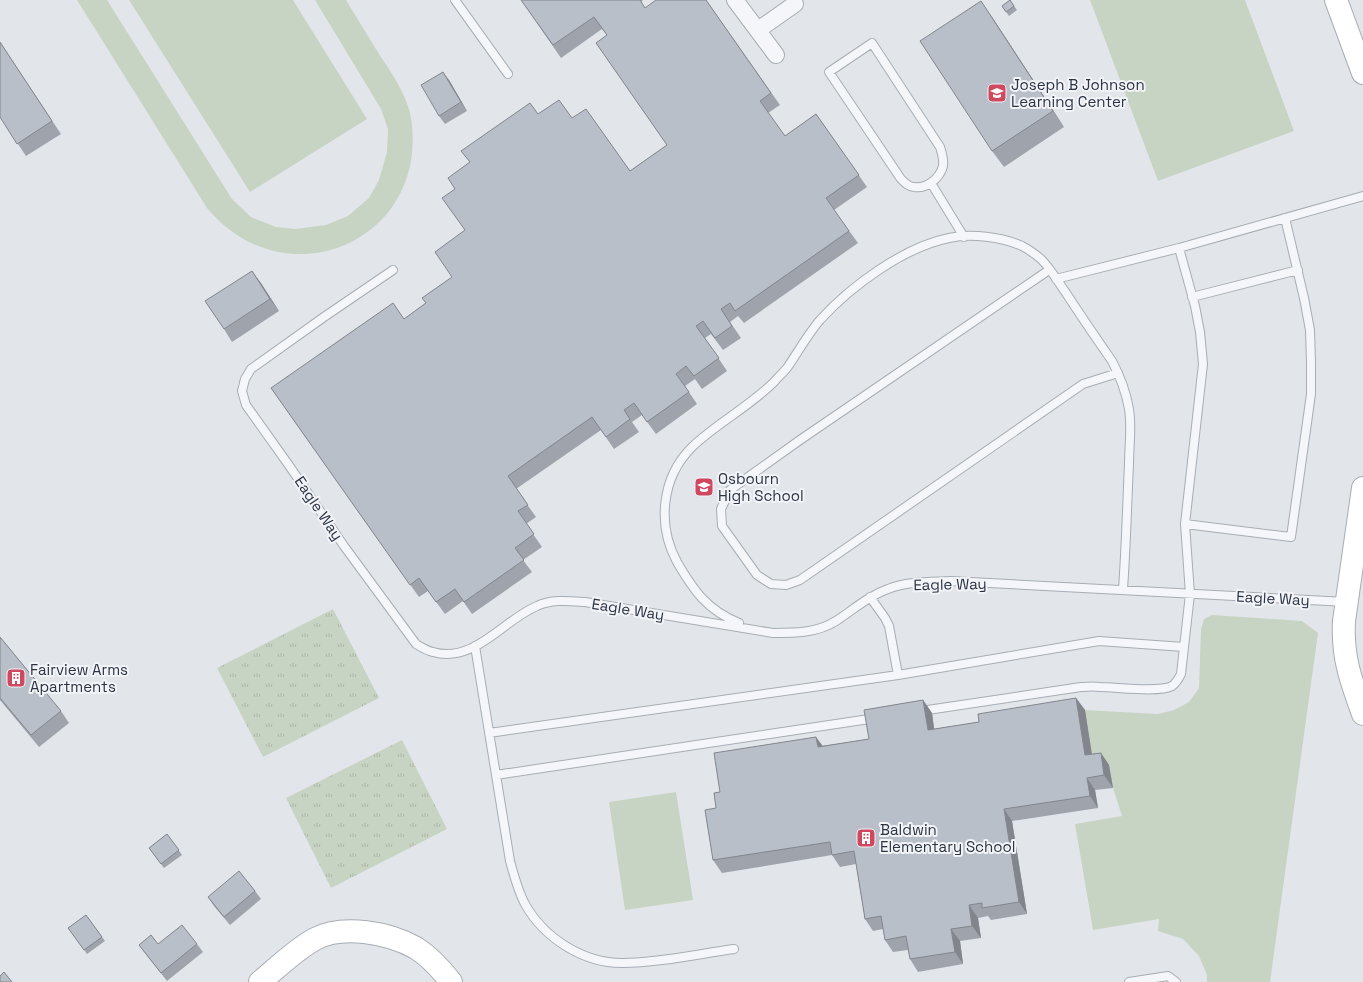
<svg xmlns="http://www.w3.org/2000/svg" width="1363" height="982" viewBox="0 0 1363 982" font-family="'Space Grotesk',sans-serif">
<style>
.green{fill:#c8d4c3}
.park{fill:url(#park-tufts)}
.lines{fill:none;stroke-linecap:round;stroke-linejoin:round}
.lane-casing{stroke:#a7adb5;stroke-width:10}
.street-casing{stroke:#a7adb5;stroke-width:18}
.secondary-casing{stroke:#a7adb5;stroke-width:24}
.lane{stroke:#f5f6f9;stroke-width:8}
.street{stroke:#f5f6f9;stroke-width:16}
.secondary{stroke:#fff;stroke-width:22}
.wall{fill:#9fa4ac}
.shaded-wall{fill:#82868c}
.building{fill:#b9bfc8;stroke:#82868c}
.labels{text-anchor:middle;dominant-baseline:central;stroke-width:4;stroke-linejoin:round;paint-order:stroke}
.poi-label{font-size:15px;fill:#2a3443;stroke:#f2f4f8;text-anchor:start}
.street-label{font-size:15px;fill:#2a3443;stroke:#f2f4f8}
</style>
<defs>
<pattern id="park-tufts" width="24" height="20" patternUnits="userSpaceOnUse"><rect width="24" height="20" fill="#c8d4c3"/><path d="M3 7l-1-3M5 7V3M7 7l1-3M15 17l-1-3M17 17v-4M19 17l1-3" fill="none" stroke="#acb7a9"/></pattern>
</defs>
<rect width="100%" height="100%" fill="#e2e6ea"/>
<path class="green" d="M77,0h30l125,199 19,18 25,10 19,2 31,-4 22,-9 21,-18 10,-18 8,-28 1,-23 -7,-20 -66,-109h31c11,18 22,36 33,54 14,21 31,45 33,71 12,120 -129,175 -205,83z
M129,0h164l74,119 -117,73z
M1090,0h155l49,131 -136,50z
M1212,615l90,6 16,12 -48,349h-63v-7l-8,-19 -16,-17 -25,-8 1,-12 -66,11 -18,-106 47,-8 -9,-28 -4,-22 -15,2 -9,-58 73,4 16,-4 15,-8 10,-14 2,-59 3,-10z
M676,792l17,108 -68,10 -16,-108z"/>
<path class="park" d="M333,609l46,89 -116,59 -46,-89z
M402,740l45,89 -116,59 -45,-90z"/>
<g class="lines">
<g class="lane-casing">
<path id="lane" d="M455,0l53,74
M872,43l68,104c2,6 4,12 3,19 -3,12 -16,23 -29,21 -5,0 -9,-4 -13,-8l-72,-107z
M931,183l33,54
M393,270l-69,47 -73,52 -6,10 -3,12 4,14 42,59 56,82 72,98c5,3 11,7 17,8 41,12 70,-32 104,-46 15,-7 32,-5 48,-4l188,31c22,0 44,0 63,-12 17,-11 32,-25 52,-32 19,-8 43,-7 63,-8l396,21
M1049,270l-249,170 -70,50 -9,19 1,17 35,49 14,9 15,1 14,-5 283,-196 35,-11
M1056,279l123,-31 184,-52
M1192,297l106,-27
M1185,524l106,13 20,-143v-32l-1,-32 -6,-32 -19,-80
M870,597l15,21 4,8 9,49 201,-34 85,6
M739,623c-32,-13 -45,-32 -62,-61 -20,-37 -16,-84 15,-115 25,-24 57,-40 82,-65 4,-5 9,-9 13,-14 11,-16 21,-34 33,-48 31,-34 84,-73 129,-82 22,-5 53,-1 73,8 6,3 13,8 19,13 10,10 17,23 25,34 15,23 30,45 46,68 8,15 14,31 17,48 3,18 0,38 0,55 -2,42 -3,84 -6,125
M475,646l35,215c4,15 8,30 15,43 19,34 58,59 97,59 36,0 76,-9 112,-14
M921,711l160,-24c6,0 12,-1 19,0 16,0 59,6 72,-1 4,-3 7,-8 9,-12l9,-80 -5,-70 18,-160 -3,-32 -5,-26 -16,-58
M489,733l409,-58
M496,775l380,-57
M1129,982l39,-6 8,6"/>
</g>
<g class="street-casing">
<path id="street" d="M735,0l41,55
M758,30l37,-26"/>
</g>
<g class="secondary-casing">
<path id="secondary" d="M1336,0l27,73
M1363,488l-19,133c-2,36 7,60 19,93
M260,982c17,-14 35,-32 55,-43 28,-15 75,-6 101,9 14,9 25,21 35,34"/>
</g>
<use href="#lane" class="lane"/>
<use href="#street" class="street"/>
<use href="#secondary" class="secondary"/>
</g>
<path class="wall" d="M521,0h122l-2,2 4,6 61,-8 74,105 -12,8 17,23 31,-22 51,73 -33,23 24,33 -114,80 -6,-7 -8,6 11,16 -18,12 -12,-16 -6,4 22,33 -25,18 -7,-10 -10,7 12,18 -41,30 -14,-19 -10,7 7,10 -25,17 -13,-19 -85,59 20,28 -10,7 16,23 -19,13 9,12 -60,42 -9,-13 -18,13 -17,-23 -9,6 -148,-209 133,-69 22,-16 26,-26 13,-47 -10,-41 83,-75 34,4 58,53 37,-26 -60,-110 -5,-6 -41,29z
M1010,0l7,10 -8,6 -7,-10z
M992,17l72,110 -60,40 -12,-16z
M0,42l61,92 -35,22 -26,-39z
M449,80l18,31 -22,13 -6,-8z
M252,271l27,40 -47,31 -8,-13z
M0,637l61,74 8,12 -30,24 -39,-47z
M1076,698l9,12 7,44 9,-1 8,12 4,23 -18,2 3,18 -86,13 15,93 -36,6 -3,-4 -10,2 3,20 -21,3 3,23 -45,8 -8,-13 -2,-9 -15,2 -8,-12 -2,-11 -10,2 -8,-12 -9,-55 -16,3 -8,-12 -110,18 -9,-13 3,-52 4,-16 102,-46 47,-7 54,-39 9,13 2,16 45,-7z
M167,834l15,21 -18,13 -15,-20z
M255,891l6,8 -31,26 -16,-19 -6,-9z
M86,915l19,26 -18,13 -19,-26z
M158,944h39l6,8 -36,29 -22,-28 -6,-8z"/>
<path class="shaded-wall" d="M981,1l11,16 72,110 -11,-16z
M443,72l6,8 18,31 -6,-9z
M252,271l9,12 18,28 -9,-12z
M1076,698l9,12 9,58 -9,-13z
M923,700l9,13 4,30 -8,-13z
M816,737l9,12 -7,-2z
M1101,753l8,12 4,23 -9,-13z
M1087,778l8,12 3,18 -8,-12z
M1004,809l8,12 15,93 -8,-12z
M969,905l9,13 3,20 -9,-12z
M951,929l9,12 3,23 -8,-12z"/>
<path class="building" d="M521,0h119l5,8 11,-8h50l65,93 -11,8 25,35 31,-22 43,61 -33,23 23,33 -114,80 -5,-8 -9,6 11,17 -17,12 -12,-17 -7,5 23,32 -25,18 -8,-10 -10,8 13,18 -42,30 -13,-19 -10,7 6,9 -24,18 -14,-20 -84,59 20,29 -10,6 16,23 -19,14 9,12 -60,42 -9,-13 -19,13 -17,-24 -9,7 -139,-197 122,-85 11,16 22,-16 -4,-5 30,-21 -17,-25 30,-22 -23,-32 13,-9 -7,-11 22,-16 -9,-11 69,-48 8,11 21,-14 13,18 14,-9 44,62 37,-26 -71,-102 11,-8 -13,-18 -41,28z
M1010,0l4,6 -8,6 -4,-6z
M981,1l72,110 -61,40 -72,-110z
M0,42l52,79 -35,23 -17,-27z
M443,72l18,30 -22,14 -18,-31z
M252,271l18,28 -46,30 -19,-28z
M0,637l61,74 -30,24 -31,-37z
M1076,698l9,57 16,-2 3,22 -17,3 3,18 -86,13 15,93 -37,6v-5l-13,2 3,21 -21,3 4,23 -45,7 -4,-23 -21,4 -4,-24 -16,3 -11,-68 -22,4 -2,-13 -117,18 -8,-50 11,-2 -2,-15 6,-1 -6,-39 102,-16 2,10 51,-8 -5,-29 59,-10 5,30 51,-8 -1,-8z
M167,834l12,16 -18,14 -12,-16z
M239,871l16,20 -31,26 -16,-20z
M86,915l16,22 -18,13 -16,-22z
M182,925l15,19 -36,29 -22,-28 12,-10 7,9z
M4,972l8,10h-12v-6z"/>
<defs>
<g id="school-square" transform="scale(1)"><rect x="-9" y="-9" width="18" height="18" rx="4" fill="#cf485f" stroke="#f2f4f8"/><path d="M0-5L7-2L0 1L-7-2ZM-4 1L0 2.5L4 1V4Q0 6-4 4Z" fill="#fff"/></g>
<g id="building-square" transform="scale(1)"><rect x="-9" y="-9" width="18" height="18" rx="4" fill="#cf485f" stroke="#f2f4f8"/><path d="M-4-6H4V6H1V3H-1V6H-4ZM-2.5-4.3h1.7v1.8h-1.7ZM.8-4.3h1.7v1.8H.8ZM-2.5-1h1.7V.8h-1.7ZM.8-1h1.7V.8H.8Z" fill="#fff"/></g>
</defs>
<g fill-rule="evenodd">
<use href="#school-square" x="997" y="93"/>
<use href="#school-square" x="704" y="487"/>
<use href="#building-square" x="16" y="678"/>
<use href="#building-square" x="866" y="838"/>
</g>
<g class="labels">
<g class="poi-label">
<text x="1011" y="84">Joseph B Johnson<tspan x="1011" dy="17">Learning Center</tspan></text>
<text x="718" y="478">Osbourn<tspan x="718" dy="17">High School</tspan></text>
<text x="30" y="669">Fairview Arms<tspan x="30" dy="17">Apartments</tspan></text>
<text x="880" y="829">Baldwin<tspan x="880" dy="17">Elementary School</tspan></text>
</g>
<g class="street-label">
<text transform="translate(319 508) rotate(56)">Eagle Way</text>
<text transform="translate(950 584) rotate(-1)">Eagle Way</text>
<text transform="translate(1273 598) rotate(3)">Eagle Way</text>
<text transform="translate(628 609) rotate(9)">Eagle Way</text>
</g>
</g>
</svg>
